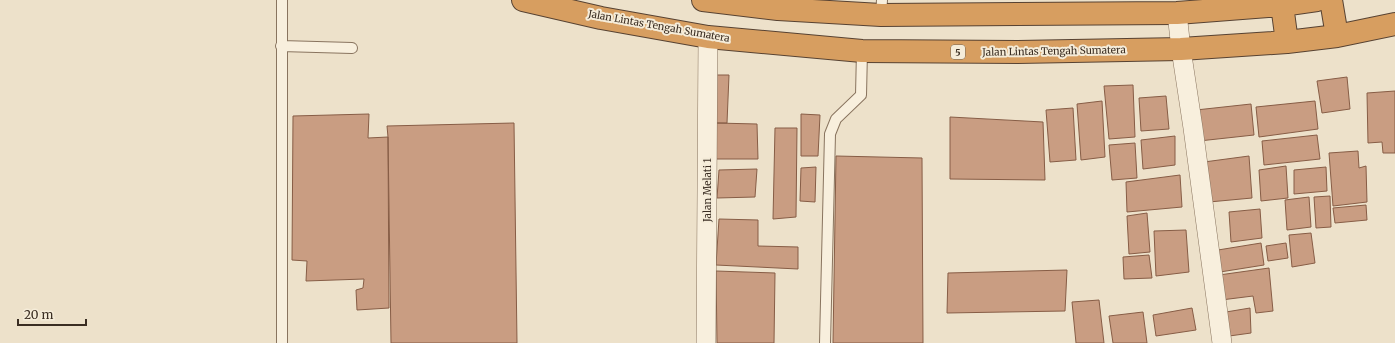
<svg xmlns="http://www.w3.org/2000/svg" width="1395" height="343" viewBox="0 0 1395 343" font-family="Merriweather,serif">
<style>
.building{fill:#c99d82;stroke:#875d46}
.lines{fill:none;stroke-linecap:round;stroke-linejoin:round}
.lane-casing{stroke:#89745f;stroke-width:12}
.street-casing{stroke:#89745f;stroke-width:20}
.highway-casing{stroke:#574232;stroke-width:24}
.lane{stroke:#f8efdd;stroke-width:10}
.street{stroke:#f8efdd;stroke-width:19}
.highway{stroke:#d79e60;stroke-width:22}
.labels{text-anchor:middle;dominant-baseline:central;stroke-width:4;stroke-linejoin:round;paint-order:stroke}
.shield{fill:#f5ecd9;stroke:#726659;stroke-width:1}
.shield-label{font-size:9px;font-weight:bold;fill:#3a2d22}
.street-label{font-size:10px;fill:#3a2d22;stroke:#f5ecd9}
</style>
<rect width="100%" height="100%" fill="#ede1ca"/>
<path class="building" d="M714,75h15l-2,48h-15z
M1347,77l3,32 -28,4 -5,-32z
M1133,85l2,52 -26,2 -5,-53z
M1395,91v62h-12l-1,-11 -14,1 -1,-50z
M1166,96l3,33 -28,2 -2,-33z
M1102,101l3,56 -24,3 -4,-56z
M1315,101l3,28 -59,8 -3,-30z
M1251,104l3,31 -55,6 -3,-31z
M1073,108l3,52 -26,2 -4,-52z
M369,114l-1,24 20,-1 1,171 -32,2 -1,-20 7,-2 1,-9 -58,2 1,-20 -15,-1 1,-144z
M801,114l19,1 -2,41h-17z
M950,117l93,5 2,58 -95,-1z
M514,123l3,220h-126l-3,-206 -1,-11z
M716,123l41,1 1,35h-43z
M775,128h22l-1,89 -23,2z
M1317,135l3,24 -56,6 -2,-24z
M1175,136v29l-32,4 -2,-29z
M1135,143l2,35 -25,2 -3,-35z
M1358,151l1,17 7,-2 1,36 -34,4 -4,-53z
M836,156l86,2 1,185h-90z
M1249,156l3,42 -43,4 -5,-40z
M1286,166l2,32 -27,3 -2,-31z
M816,167l-1,35 -15,-1 1,-33z
M1326,167l1,24 -33,3v-24z
M757,169l-2,28 -38,1 2,-28z
M1180,175l2,32 -55,5 -1,-30z
M1330,196l1,31 -15,1 -2,-31z
M1309,197l2,30 -24,3 -2,-30z
M1366,205l1,15 -32,3 -2,-15z
M1260,209l2,29 -31,4 -2,-30z
M1147,213l3,39 -21,2 -2,-38z
M719,219l39,1v26l40,1v22l-82,-4z
M1186,230l3,42 -33,4 -2,-45z
M1311,233l4,30 -23,4 -3,-32z
M1261,243l3,22 -44,7 -2,-22z
M1286,243l2,15 -20,3 -2,-15z
M1149,255l3,23 -28,1 -1,-22z
M1269,268l4,43 -17,2 -3,-17 -32,4 -2,-25z
M1067,270l-2,41 -118,2 1,-40z
M716,271l59,2 -1,70h-57z
M1099,300l5,43h-28l-4,-41z
M1192,308l4,22 -40,6 -3,-21z
M1250,308l1,25 -29,4 -2,-24z
M1143,312l4,31h-34l-4,-27z"/>
<g class="lines">
<g class="lane-casing">
<path id="lane" d="M881,15l1,-15
M281,46l71,2
M282,343v-343
M825,343l5,-209 6,-15 25,-24 1,-44"/>
</g>
<g class="street-casing">
<path id="street" d="M1177,13l4,36 12,79 29,215
M706,343l2,-306"/>
</g>
<g class="highway-casing">
<path id="highway" d="M523,0l78,18 107,19 154,14 156,1 163,-3 106,-7 50,-6 58,-12
M703,0l75,9 103,6 296,-2 105,-8 35,-5
M1331,0l6,36
M1282,5l5,37"/>
</g>
<use href="#lane" class="lane"/>
<use href="#street" class="street"/>
<use href="#highway" class="highway"/>
</g>
<g class="labels">
<rect class="shield" x="951" y="45" width="14" height="14" rx="3"/>
<g class="shield-label">
<text x="958" y="52">5</text>
</g>
<g class="street-label">
<text transform="translate(659 26) rotate(10)">Jalan Lintas Tengah Sumatera</text>
<text transform="translate(1054 51) rotate(-1)">Jalan Lintas Tengah Sumatera</text>
<text transform="translate(707 190) rotate(-90)">Jalan Melati 1</text>
</g>
</g>
<path d="M18 319v6h68v-6" fill="none" stroke="#3a2d22" stroke-width="2"/>
<text x="24" y="319" font-size="12" fill="#3a2d22" stroke="#f5ecd9" stroke-width="3" paint-order="stroke">20 m</text>
</svg>
